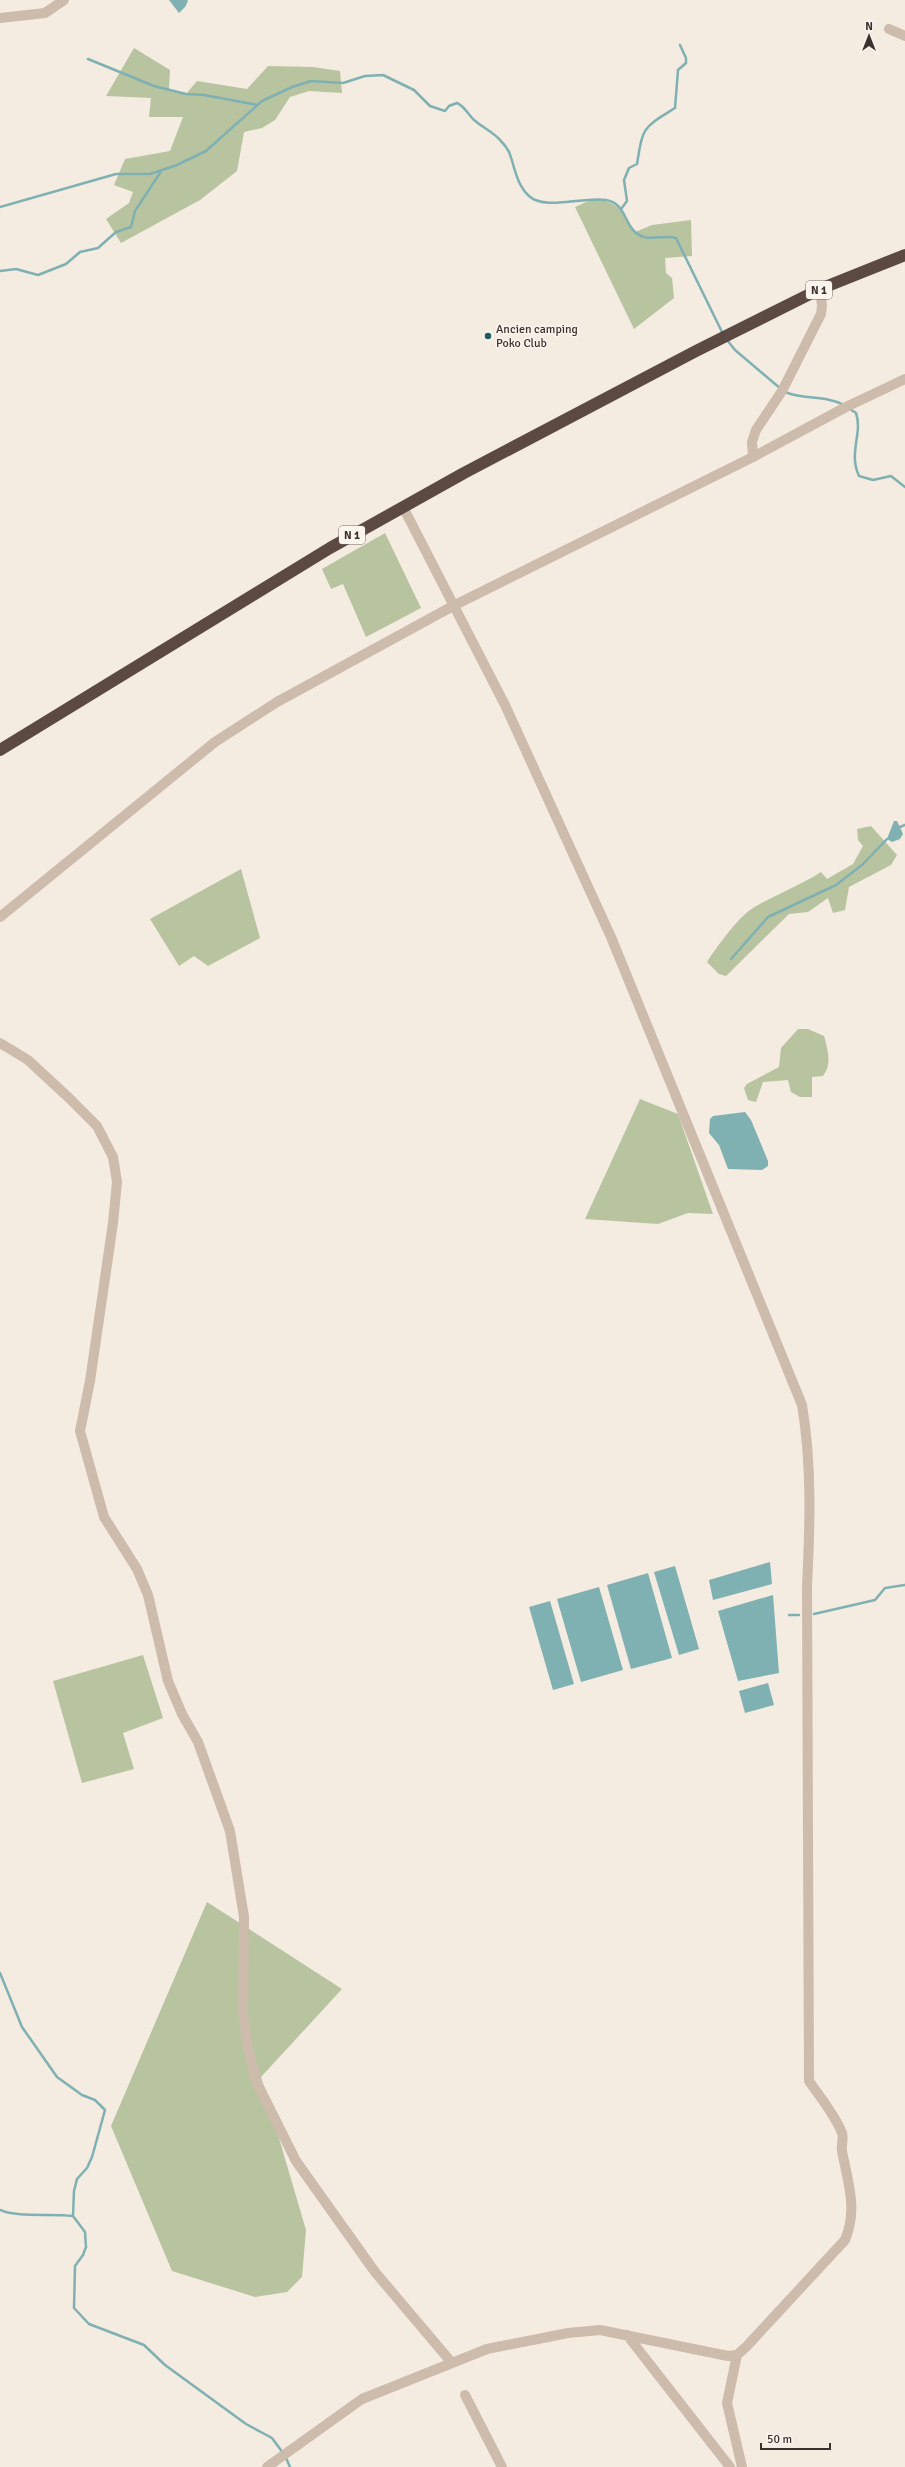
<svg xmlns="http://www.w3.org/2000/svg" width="905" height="2467" viewBox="0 0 905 2467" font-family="Signika,sans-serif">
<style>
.green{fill:#b8c4a0}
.water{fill:#7fb0b2}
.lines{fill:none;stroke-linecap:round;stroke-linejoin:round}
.stream{stroke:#7fb0b2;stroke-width:2.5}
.minor{stroke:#cdbbac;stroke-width:10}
.highway{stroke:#5c4a42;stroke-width:12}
.poi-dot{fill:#1f5a5e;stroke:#fbf5ee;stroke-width:1.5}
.labels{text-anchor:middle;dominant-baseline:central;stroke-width:3.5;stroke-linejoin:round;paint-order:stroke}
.shield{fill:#fbf5ee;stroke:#756b66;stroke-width:1}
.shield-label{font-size:11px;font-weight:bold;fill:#3b302b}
.poi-label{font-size:12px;fill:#3b302b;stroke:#fbf5ee;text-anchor:start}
</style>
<rect width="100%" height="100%" fill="#f4ebe1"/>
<path class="green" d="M134,48l36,22 -1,20 17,4 11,-13 50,8 21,-23 45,1 27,4 2,22 -33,-2 -19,6 -15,23 -13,8 -18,4 -7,39 -37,29 -79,43 -15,-24 23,-16 4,-11 -19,-7 11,-26 45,-8 13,-34h-34l2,-19 -45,-2z
M593,199c28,3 28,12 42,33l17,-7 39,-5 1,36 -27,2 1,15 6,5 2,20 -40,31 -59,-122z
M385,533l36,75 -55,29 -23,-53 -12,5 -9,-20z
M871,826l26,29 -6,10 -42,22 -4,23 -12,3 -5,-15 -20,14 -19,2 -63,62 -7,-2 -12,-12c9,-14 31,-45 46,-54 22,-13 46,-22 68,-36l6,7 26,-15 10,-18 -5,-6 -1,-11z
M241,869l19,69 -52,28 -14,-10 -15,10 -29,-47z
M798,1029h10l16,7c4,14 8,29 -1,40l-11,1v20h-12l-9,-5 -3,-12 -25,2 -7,20 -8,-2 -4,-12 3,-4 32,-17 2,-19z
M640,1099l38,15 35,100 -25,-1 -30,11 -73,-5z
M143,1655l20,63 -40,15 11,36 -52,14 -29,-102z
M207,1902l135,87 -81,88 45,153 -4,47 -15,15 -32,5 -83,-26 -61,-145z"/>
<path class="water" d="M169,0h18l1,1 -3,6 -6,6z
M894,821h3l6,13 -3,5 -8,3 -5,-3z
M745,1112l6,8 17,41v5l-6,4 -34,-1 -9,-24 -10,-12 1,-14 3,-3z
M770,1562l2,22 -59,16 -4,-20z
M675,1566l24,83 -20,6 -25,-83z
M648,1573l24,85 -41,11 -24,-84z
M599,1587l24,83 -42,12 -24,-83z
M773,1595l6,78 -41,8 -20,-70z
M550,1601l24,83 -21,6 -24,-83z
M768,1683l6,22 -29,8 -6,-22z"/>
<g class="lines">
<path class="stream" d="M88,59l66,27 32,8 18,1 54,10
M0,207l116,-33h34l27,-9 29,-14 56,-50 30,-14 19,-6 32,2 22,-7 18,-1 31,15 16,16 15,5 4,-5 8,-3c7,3 11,11 17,17 8,7 19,12 26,20 3,3 7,8 9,12 6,15 7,32 20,44 16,15 56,0 77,4 19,3 18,22 29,32 11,11 28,2 41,6l47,96
M621,209l6,-8 -3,-21 5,-12 8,-4c6,-38 6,-36 38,-56l3,-38 8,-7v-5l-6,-13
M0,271l16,-2 22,6 28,-11 14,-12 18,-4 18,-16 15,-5 4,-16 27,-41
M727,340l8,10 46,39
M785,392c18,8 41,3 59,13
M850,409l6,4c7,20 -8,40 3,63l14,4 18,-4 14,11
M900,827l5,-2
M731,959l37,-42 68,-32 26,-20 25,-26
M814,1614l61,-14 10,-12 20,-3
M789,1615h10
M0,1973l22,54 35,50 25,18 13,5 10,10 -13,47 -5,11 -10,11 -3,12 -1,25 12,16 1,15 -3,8 -8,11 -1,42 15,16 55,21 21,20 81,59 26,14 11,15
M0,2210c18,8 51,3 73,6
M286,2458l4,9"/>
<path class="minor" d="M0,18l45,-5 19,-13
M889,29l16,7
M753,457l93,-50 59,-28
M0,917l215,-175 62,-40 176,-96 300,-149 -1,-15 4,-12 26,-39 39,-77 1,-8 -2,-17
M0,1043l28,17 41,38 28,28 16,31 4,25 -4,41 -23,158 -10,50 24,86 33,52 11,26 20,86 14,33 16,28 32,89 14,86 -1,95 4,31 9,38 40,80 79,111 77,91
M627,2335l103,132
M737,2355l-10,48 15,64
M465,2395l37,72
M267,2467l95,-68 125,-50 81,-16 32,-3 128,26 9,-1 9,-8 99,-107c13,-31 3,-57 -3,-89 -1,-6 2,-13 0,-18 -7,-18 -22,-36 -33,-52l-2,-495c3,-60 5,-122 -5,-181l-191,-468 -106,-232 -102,-198"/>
<path class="highway" d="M0,750l330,-202 134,-75 232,-122 124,-62 85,-34"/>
</g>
<circle class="poi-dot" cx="488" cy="336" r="4"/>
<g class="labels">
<g class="shield">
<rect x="806" y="281" width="26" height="18" rx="3"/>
<rect x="339" y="526" width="26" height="18" rx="3"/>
</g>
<g class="shield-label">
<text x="819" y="290">N 1</text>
<text x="352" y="535">N 1</text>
</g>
<g class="poi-label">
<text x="496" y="329">Ancien camping<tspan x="496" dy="14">Poko Club</tspan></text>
</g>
</g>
<g transform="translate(869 36)" stroke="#fbf5ee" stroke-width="3" paint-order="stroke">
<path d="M0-3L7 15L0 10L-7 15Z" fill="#3b302b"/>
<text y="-6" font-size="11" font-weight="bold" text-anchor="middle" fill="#3b302b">N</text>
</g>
<path d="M761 2443v6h69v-6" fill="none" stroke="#3b302b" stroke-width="2"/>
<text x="767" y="2443" font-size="12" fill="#3b302b" stroke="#fbf5ee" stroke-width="3" paint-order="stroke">50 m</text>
</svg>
